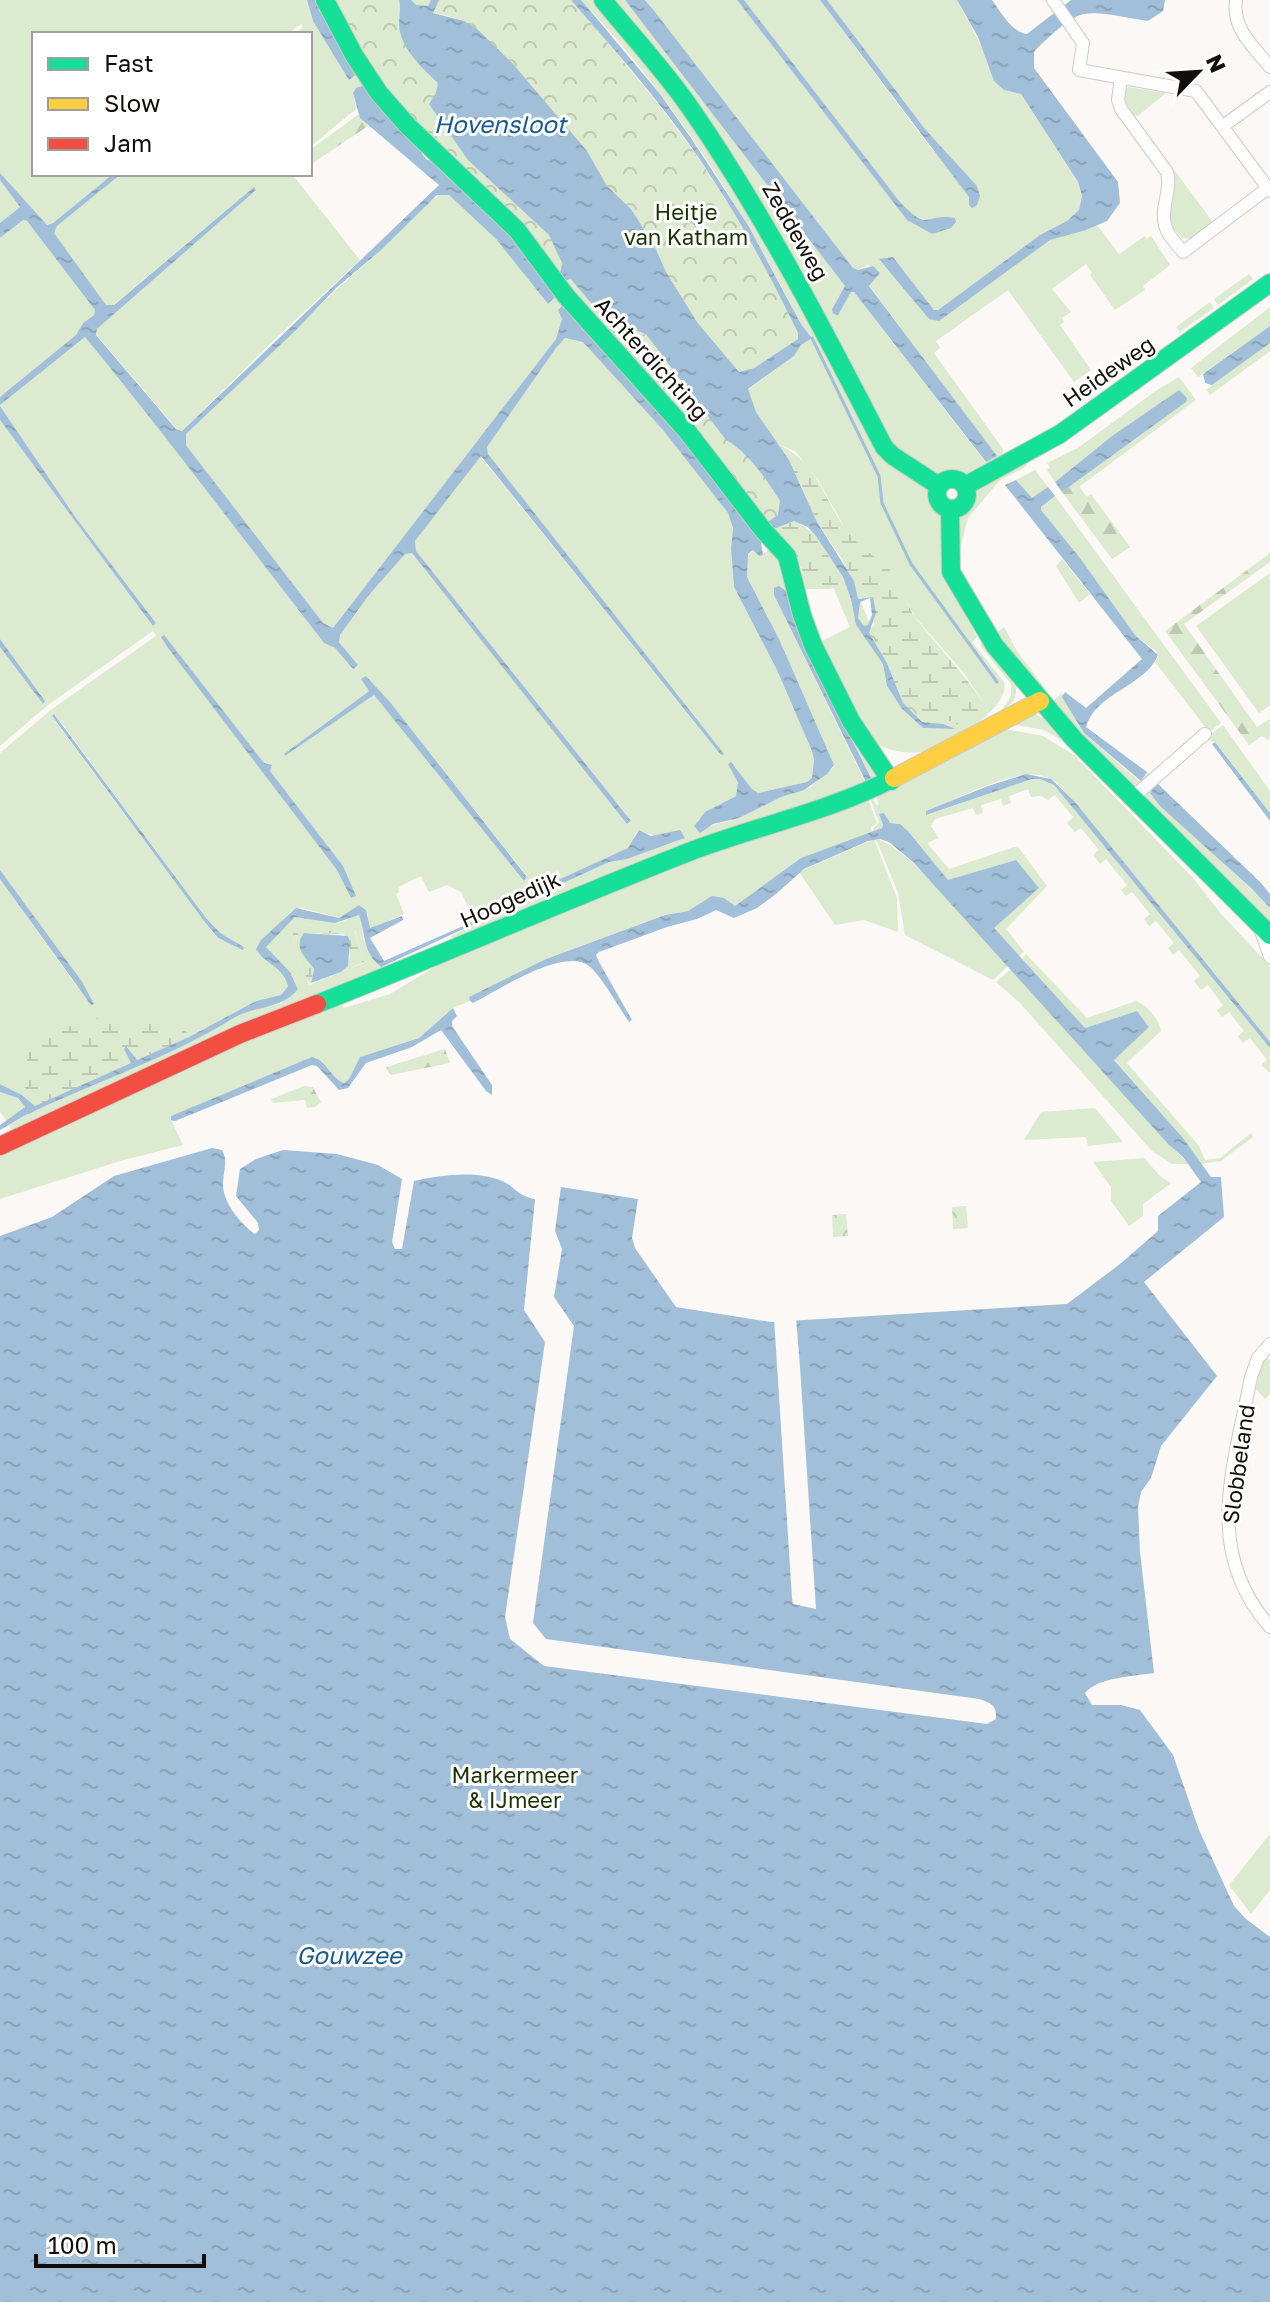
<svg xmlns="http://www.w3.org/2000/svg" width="1270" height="2302" viewBox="0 0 1270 2302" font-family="'Golos Text',sans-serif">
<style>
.grass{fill:#dcead0;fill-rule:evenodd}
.forest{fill:url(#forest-firs)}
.wetland{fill:url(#wetland-marsh)}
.park{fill:url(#park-crowns)}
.water{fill:url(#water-ripples);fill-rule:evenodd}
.pier{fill:#fbf8f5}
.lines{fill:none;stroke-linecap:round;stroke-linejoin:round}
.stream{stroke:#a1bfd9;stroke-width:3}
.street-casing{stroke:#cecac6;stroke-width:14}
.fast-casing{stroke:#cecac6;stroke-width:20}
.slow-casing{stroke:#cecac6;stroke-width:20}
.jam-casing{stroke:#cecac6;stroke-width:20}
.street{stroke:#fefefe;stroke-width:12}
.fast{stroke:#16e098;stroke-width:18}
.slow{stroke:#ffcf43;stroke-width:18}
.jam{stroke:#f24e42;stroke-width:18}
.labels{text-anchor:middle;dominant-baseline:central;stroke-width:6;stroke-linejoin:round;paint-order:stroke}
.park-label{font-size:22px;fill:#193502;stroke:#fff}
.street-label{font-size:22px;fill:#140e0a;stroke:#fff}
.water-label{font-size:24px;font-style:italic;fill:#195b8d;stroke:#fff}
</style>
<defs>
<pattern id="forest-firs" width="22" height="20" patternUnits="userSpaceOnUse" patternTransform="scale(2)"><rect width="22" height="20" fill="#dcead0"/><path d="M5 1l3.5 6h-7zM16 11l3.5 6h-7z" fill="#bcc8b1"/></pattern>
<pattern id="wetland-marsh" width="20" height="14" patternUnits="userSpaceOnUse" patternTransform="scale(2)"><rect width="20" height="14" fill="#dcead0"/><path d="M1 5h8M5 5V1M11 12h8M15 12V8" fill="none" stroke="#bcc8b1"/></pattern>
<pattern id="park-crowns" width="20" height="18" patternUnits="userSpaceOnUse" patternTransform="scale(2)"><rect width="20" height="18" fill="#dcead0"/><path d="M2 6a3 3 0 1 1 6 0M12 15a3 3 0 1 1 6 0" fill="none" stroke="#bcc8b1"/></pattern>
<pattern id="water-ripples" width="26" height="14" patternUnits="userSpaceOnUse" patternTransform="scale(2)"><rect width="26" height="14" fill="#a1bfd9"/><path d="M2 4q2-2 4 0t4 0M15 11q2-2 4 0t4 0" fill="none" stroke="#8aa3b9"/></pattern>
</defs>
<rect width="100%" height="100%" fill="#fbf8f5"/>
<path class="grass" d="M0,0h307l6,21 45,52 7,12 -12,8 3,16 -46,38v-113h-15l8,-7 -2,-3 -13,10h-254v140h79l-60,49 -7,2 -46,-52z
M581,0h13l109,136 88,142 88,175 49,36 3,14 11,17 4,57 31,60 -5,5 32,40c7,27 -56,63 -79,69 -13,4 -36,0 -48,-7 -26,-17 -45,-73 -59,-101l32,-16 -17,-40 7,-2 3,-8 8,22 5,26 27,39 4,22 15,23 21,19 33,1 30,-23 -22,-33 -49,-56 -23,-45 -30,-23 -15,-17 -29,-52 -23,-29 -20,-8 -19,-31 -8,-22 46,-34 7,-11 11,-8 -11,-13c-59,-116 -130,-230 -220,-324z
M610,0h15l25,30 195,256 -13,23 6,5 13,-22h3l131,170 11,-6 -127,-171 11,-13 -12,-7 -10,5 -5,-2 -208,-268h92l170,220 25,14 14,-17c-22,7 -31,1 -46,-15l-156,-202h76l112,150 45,36 -52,-57 -98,-129h130l47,90 17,4 57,89 4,13 -3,14 -12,11 -27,14 -102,75h-4l-41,-53 -4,12 40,50 121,-79 47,-15 22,29 26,-18 2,3 4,-3 19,29 -27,21 2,4 -30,20 -25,-35 2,-2 -6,-9 -34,25 19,23 -9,6 2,4 -4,3 31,45 -17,12 -66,-92 -72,51 4,7 -6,5 69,96 -1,6 11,-6 -1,3 -45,23 -13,-3 -18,2 -42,-26 -68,-129z
M1128,87l38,6 -28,23 -4,-1c-7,-9 -14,-19 -6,-28z
M1172,167l41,55 -22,17 -9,-1 -14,-16 7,-46z
M121,174h171l68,86 -81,75 -97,96 -5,-2 -81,-95 1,-5 159,-139 -2,-3 -141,118h-7l-53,-72 4,-7z
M0,180l20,27 -20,16z
M443,194l6,1 47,44 51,64 10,-8 7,9 -3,24 -5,11 -223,289 -10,-5 -137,-178v-11l150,-144 44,-39 45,-47z
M23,220l4,1 68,89 -1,5 -11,8 -7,12 -33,35 42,-33c82,100 159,203 239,306l11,5 18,21 5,-4 -19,-24 1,-6 29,-40 36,-41 7,-1 216,271 3,-3 -215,-270 -1,-10 65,-85 241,299 2,-1 -235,-299 -1,-8 69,-99 9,-10 18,4 80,88 65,83 5,15 -2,20 3,39 43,83 35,81 2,9 -2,18 -5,4 -49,11 -6,-4 -21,-27 8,26 -3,8 -24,12 -16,13 14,5 29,-8 42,-21 30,-10 23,-20 -55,-128 -32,-62 -1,-18 7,-9 6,6 10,-6 9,2 10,26 -2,11 30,72 52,104 4,-1 7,14 -9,4 1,-4 -62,-127 -23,-60 -8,-4 -4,2 1,8 92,189 -413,157 -3,-7 158,-74 18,-3 56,-20c-18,-8 -28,1 -43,-9l-5,3 -2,10 -5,5 -79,36c-22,6 -54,24 -74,37l-14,-29 -14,-7 -18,7 -8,-16 -23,11 1,5 -3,2 8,20 -32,14 -4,-2v-12l-9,-9 -19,13 -38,-10 -12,4 -33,40c12,11 25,17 31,34l-7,9 -25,6 -67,36 -154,69 -13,-11 -22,-11v-205l77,108 4,-7 -81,-110v-117l52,-44 104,-73 -3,-5 -105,74 -48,41v-99l42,56 3,-2 -45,-62v-219l153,205 3,-2 -80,-105 -76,-112v-168zM366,676l24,26 137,174 -3,5 -150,-186 -89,61 -1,-2 86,-64zM55,714l151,204 14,15 23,14 -25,-8 -14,-18 -152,-204z
M1249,274l4,5 -35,26 -4,-6z
M1210,302l4,6 -34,24 -4,-5z
M1270,307v19l-72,51 -7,-9z
M1270,343v8l-60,44 -3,-5 5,-5z
M1179,377l17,23 -117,87 -3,-5 110,-80 -8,-11 -66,45 -57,46 -8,-12 3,-2 -3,-5 31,-15 76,-56z
M1026,460l1,6 -28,15 -31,37 -11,44 37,63 -2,2 -36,-59 2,-47 13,-17 6,-15z
M1035,470l13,17 -15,11 -5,-1 -12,-17z
M1055,496l166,227 -12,9 -54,-70 3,-5 -1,-5 -22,-17 -55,-77 -39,-48v-3z
M1062,559l28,35 -11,9 -23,-37z
M1270,573v132l-11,8 -63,-87z
M1004,627l13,24 27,36 -2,3 -9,-7 -37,-50z
M982,643c19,21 55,47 18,70l11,-17v-12l-31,-39z
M1062,693l22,40 55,48 3,-1 5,-8 5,4 -14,10c-27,-5 -67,-63 -85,-85z
M1034,714l12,5 30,30 -32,-19 -34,-6z
M1223,725l47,66v22l-49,-64 -6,-7 -7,-2 4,-4 -1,-2z
M999,728l44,8 31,19 119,123 28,36 49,52v76l-195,-240c-8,-7 -15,-17 -23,-22 -30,-20 -95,21 -126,31l1,4 105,-36h8l14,6 216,263v25l-9,-8 6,-5 -17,-22 -7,5 -5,-7 6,-5 -15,-19 -7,5 -5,-7 6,-5 -15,-20 -7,5 -7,-9 6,-5 -21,-26 -6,5 -5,-7 6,-5 -18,-22 -7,5 -5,-7 6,-5 -18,-22 -6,4 -5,-6 6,-5 -21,-26 -6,5 -7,-9 6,-5 -18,-22 -6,4 -8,-9 6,-6 -18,-22 -7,5 -7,-4 -10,1 -3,-8 -19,7 2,7 -8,3 -2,-7 -20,6 2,8 -7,2 -3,-7 -38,11 -4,7 8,12 -12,5 22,26 65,-22 5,1 28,38 -41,43 18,23 -5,4 -71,-76 -40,-49 -10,-8h-8l-10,-8 3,12 -9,5 -1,-3 6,-7 -9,-24 2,-3 4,10 3,-1 -4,-11z
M1156,782l-5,13 114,107 5,6v19l-126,-128v-6z
M868,799l9,24 -6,4 1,6 -71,25 -66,48 -11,-8 -12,-1 -24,14 -24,4 -118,44 -76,38v4l-17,7 -34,30 -59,19 -11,22 -5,4 -7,-3 -21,-23 -144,65 11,23 -63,16 -120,38v-48l140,-66 199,-84 5,7 46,-14 48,-29 181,-81z
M874,839l23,59 1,34 -34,-12 -29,5 -36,-53z
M876,839c30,5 108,100 132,127l-15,14 -88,-45 -7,-42z
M358,915l3,4 2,19 14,27 4,2 23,-9 2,4 -394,169 -3,-6 23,-13 166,-74 37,-21 24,-10 21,-3 18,-16 -8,-16 -23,-22v-5l28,-28 44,6zM306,924l25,7 24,-1 9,33 -55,22 -12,-29 -4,-19z
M1026,954l61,64 49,-17c11,4 23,18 25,30l-34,32 72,83 6,14 15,-2 31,-25 2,4 -32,24 -21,3 -17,-26 -69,-79 35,-32 -12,-16 -52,17 -63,-69z
M1011,969l158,176 20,19h-17l-20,-13 -133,-149 -23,-20z
M0,1092l16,5 8,8v4l-17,12 -7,-9z
M1095,1108l28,34 -35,4 -2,-9 -62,3 17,-28z
M1144,1158l16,18 11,7 -28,21v12l-14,10 -18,-25v-14l-18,-25z
M1266,1357l4,3v34l-5,5 -9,-10 5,-24z
M1270,1834v56l-19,24 -22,-29z"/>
<path class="forest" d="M359,114l9,12 -58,39v-15z
M1076,482l11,15 4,-3 39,53 -18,12 -50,-67z
M1270,553v9l-86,62 73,103 13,-8v19l-2,2 -6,-4 -13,9 -84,-114z
M445,1049l5,14 -59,12 -5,-8z
M304,1086l9,1 8,15 -6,5 -8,1 -2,-8 -32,3 -2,-4z"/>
<path class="wetland" d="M775,443c45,18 48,59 75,92 12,15 29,23 41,36 12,14 15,35 26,49 23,29 48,55 69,86l-21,20 -9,3 -26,-6 -27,-20 -16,-40 -19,-30 6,-8 -1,-28 -15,2 -16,-40 -25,-37 -19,-43z
M794,521c25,11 33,35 49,56l-3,8 -10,4h-24l-3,-3 -1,-18 -6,-4 -9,-23 -16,-11z
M302,923l29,8 23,-3 10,34 -22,10c11,-11 10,-25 2,-38l-40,-1 6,30 4,6 -4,16c-9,-17 -18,-37 -17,-57z
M100,1016l16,5 66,3 7,13 -52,23 -4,-5 -1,8 -94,42 -16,-21c5,-21 9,-63 40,-60 10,1 20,8 31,9l6,-5 -3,-9z"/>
<path class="park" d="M330,0h241c44,51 88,102 127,158 39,55 70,116 104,175l-4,6 -44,29 -15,4 -42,-50 -32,-50 -34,-63 -24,-23 -24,-40 -128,-128 -23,-6 420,569 47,113 21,21 22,6h11l7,6 -37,1 -36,-42 -4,-22 -27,-39 -5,-26 -8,-22 -35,-50 -14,-6 -23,9 -379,-429z
M966,1206l2,22 -15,1 -1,-22z
M846,1214l2,22 -15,1 -1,-22z"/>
<path class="water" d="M307,0h13l38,73 -9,7 -36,-59z
M399,0h12l5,5 12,1 3,-6h8l-6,13 31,8 12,7 37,36 74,87 20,35 24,23 23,36 12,27 31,50 42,50 15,-4 44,-29v-6c-37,-77 -80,-153 -132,-220 -30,-39 -63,-76 -95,-113h10l7,8 72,86 31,44 58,89 52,97 11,14 -11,7 -7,11 -46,33 8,23 33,48 28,62 37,59 4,18 15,-2 3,16 -7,20 18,30 16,40 19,19 21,2 13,5 -33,-1 -21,-19 -15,-23 -4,-22 -27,-39 -5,-26 -8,-22 -27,-41 -8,-9 -14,-6 -23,9 -5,-7 12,-8 2,-14c-12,-20 -33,-50 -54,-61l-80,-106 -23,-8 -33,-24 -19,-23 -9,2 -2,-6 2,-12 -13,-28 -81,-75 -39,-56 7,-11 2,-10c-14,-13 -34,-32 -38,-51 -3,-11 2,-21 -1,-32zM870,598l2,17 -4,10 -4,1 -6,-8 2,-16z
M625,0h20l10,12 198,256 5,2 15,-4 7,7 -11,13 128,170 -11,6 -132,-170h-3l-13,23 -5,-1 -1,-5 13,-23z
M737,0h7l156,202c31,32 23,10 55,16l1,4 -5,6 -19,6 -25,-14z
M820,0h7l98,129 52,57 3,10 -3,9 -5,3 -3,-3v-8z
M957,0h35c9,12 19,32 35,34l44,-34h94l-2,11 -15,10c-19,-2 -44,-10 -64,-7 -14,2 -40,27 -50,38v16l84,114 2,21 -13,18 -21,9 -36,10 -111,81 -10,-2 -50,-60 14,-2 41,53h4l102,-75 27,-14 12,-11 3,-14 -4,-14 -57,-88 -17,-4 -10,-9 -16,-44z
M365,85l58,62 -1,7 5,6 8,-1 72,69 50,67 -9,9 -52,-65 -47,-44h-12l-57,56 -44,37 -40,42 -110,104v11l137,178 10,5 223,-289 6,-20 -4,-9 6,-6 101,113 95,119 3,19 -4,1 -6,-6 -5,4 -1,23 32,62 55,126 -7,9 -23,16 -23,7 -42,21 -26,6 -13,9 -6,-7 11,-14 31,-16 2,-13 -10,-19 3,-2 21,27 6,4 49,-11 5,-4 2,-18 -2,-9 -35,-81 -43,-83 -3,-39 2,-20 -5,-15 -65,-83 -80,-88 -18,-4 -9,10 -69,99 1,7 236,300 -3,1 -240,-299 -66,85 1,10 215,270 -4,3 -215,-271 -7,1 -36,41 -29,40 -1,7 19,23 -5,4 -18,-21 -11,-5c-80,-103 -157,-206 -239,-306l-85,68v-8l76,-62 7,-12 11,-8 1,-5 -68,-89 -4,-1 -23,18v-15l20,-16 -20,-27v-7l47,52 6,-2 60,-49h8l-64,52 -3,7 52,72h8l140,-118 2,3 -159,139 -1,6 80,94 6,2 257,-246 -79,-67 -7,-25 3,-5z
M1270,326v17l-58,42 -7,-2 -2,-9z
M1179,390l8,8 -1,4 -124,90 -7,-10 57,-46z
M0,406l76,112 80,105 -3,3 -153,-206z
M1016,480l16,18 16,-11 7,9 -14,11v3l39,48 55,77 23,20c-12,31 -63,38 -72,72l61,45 -6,9 -57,-48 -22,-36 3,-5 21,16 56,-49 -137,-174z
M779,586l7,5 49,115 36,72 -4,6 -93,-189v-7z
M164,635l100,128 8,2 -2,6 73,95 13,30 -5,2 -14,-28 -169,-222 -7,-11z
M0,639l45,62 -2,3 -43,-57z
M366,676l24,26 137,175 -3,4 -150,-186 -89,61 -1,-2 85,-63 -8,-12z
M54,714l152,204 14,15 24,14 -1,3 -25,-12 -14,-17 -152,-205z
M1215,742l55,71v8l-58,-77z
M1026,774l25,5 24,23 195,240v6l-216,-263 -14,-6h-8l-106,36v-4l62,-25z
M1157,783l104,100 9,11v14l-18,-19 -92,-83 -10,-13z
M884,813l6,10 10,1 8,7 40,49 68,-20 23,28 -45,40 91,100 52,-17 12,16 -35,33 69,78 28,39h10l3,40 -80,65 73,94 -56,70 -10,32 -10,14 -3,15 2,45 14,121c-19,3 -56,4 -69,20l7,12h29l19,5 33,45 26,75 35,76 12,13 24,18v365h-1270v-1066l52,-19 62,-41 98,-28 10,2c7,11 0,25 1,37 1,16 19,39 32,47l4,-4 -1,-7 -22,-27 4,-27 16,-10 27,-9 54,4 41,11 24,14 -10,63 3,7h7l12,-68c26,-6 62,-11 88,0 14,6 14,14 33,18l-11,111 21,32 -40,275 5,22 34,27 443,58 9,-5c1,-14 -5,-16 -17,-20l-433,-60 -13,-16 41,-297 -20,-29 8,-48 -7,-18 6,-44 77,12 -6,39 3,10 41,59 95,15 296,-18 53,-40 38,-33v-15l43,-34 -18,-25 -14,-12 -256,-283 -24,-20 -9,-3 -12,2 -64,28 -28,25 -19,14 -23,10 -18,-8 -19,9 -30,8 -68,25 -3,3 3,7 33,58 -3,2c-9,-13 -29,-48 -40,-56 -25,-20 -92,25 -116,37l-3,-2 -1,-4 77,-38 119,-44 23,-4 24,-15 12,2 11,8 66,-48 81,-30 1,-3 -4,-11z
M639,830l12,6 29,-6 5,8 -58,21 -18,3 -228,105c-19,-15 -15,-33 -22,-52l-24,8 -40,-6 -29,30 24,25 8,17c-16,21 -44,16 -66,30 -63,39 -140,64 -208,97l-24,14v-5l25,-18 -7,-9 -18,-6v-8l22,11 13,11 96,-43 -7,-14 2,-3 11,14 52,-23 67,-36 25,-6 7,-9c-6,-21 -24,-22 -32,-37l5,-9 35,-32 43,10 20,-13 7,5 4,18 32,-12 1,4 -33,18 14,23 86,-38 57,-29 5,-7 17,-3 79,-36z
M0,870l81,110 13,24 -3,1 -91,-126z
M304,933l44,3 2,7 -2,23 -7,6 -30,11 3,-14c-7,-11 -22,-21 -10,-36z
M453,1008l4,8 -5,5v5l40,59v10l-6,-4 -45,-61 -29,17 -46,16 -18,25 -9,2 -22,-24 -5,-1 -137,56 -4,-1v-4l141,-59c15,3 18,21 32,26l5,-4 11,-22 59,-19z"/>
<path class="pier" d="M796,1317l4,50 16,242 -23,-5 -1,-6 -18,-280z"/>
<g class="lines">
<path class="stream" d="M812,338l67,138 3,27 29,61 86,118"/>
<g class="street-casing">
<path id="street" d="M1053,0l30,43 -4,27 117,21 74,100
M1236,0c-4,29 17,46 34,67
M1121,78l-3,22 3,9 46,63c5,18 -7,36 -2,53 2,10 12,19 18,27l85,-64
M1223,126l47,-34
M1132,798l73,-64
M1260,928l10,29
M1270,1344l-12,14 -7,19c-17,90 -49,173 19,250"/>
</g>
<g class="fast-casing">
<path id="fast" d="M325,0l29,55 25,38 29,33 109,104 49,66 121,135 77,100 23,25 15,59 11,30 38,76 40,60
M603,0c29,36 62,71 88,109 74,107 133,222 193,338l9,9 46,30
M937 494a15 15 0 1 1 30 0a15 15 0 1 1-30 0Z
M965,486l95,-52 210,-151
M950,509l1,63 44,74 79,93 196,196
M317,1004c127,-50 251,-105 377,-154 67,-25 136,-39 200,-72"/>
</g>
<g class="slow-casing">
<path id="slow" d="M894,778l146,-77"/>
</g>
<g class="jam-casing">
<path id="jam" d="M0,1146l240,-112 77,-30"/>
</g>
<use href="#street" class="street"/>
<use href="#fast" class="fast"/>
<use href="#slow" class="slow"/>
<use href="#jam" class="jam"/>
</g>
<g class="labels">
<g class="park-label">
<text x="686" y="211">Heitje<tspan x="686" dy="25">van Katham</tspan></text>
<text x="515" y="1774">Markermeer<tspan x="515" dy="25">&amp; IJmeer</tspan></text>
</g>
<g class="street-label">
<text transform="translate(796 231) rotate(60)">Zeddeweg</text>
<text transform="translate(652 358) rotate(48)">Achterdichting</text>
<text transform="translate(1108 371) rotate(-35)">Heideweg</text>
<text transform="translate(510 899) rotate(-24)">Hoogedijk</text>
<text transform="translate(1238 1464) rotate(-82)">Slobbeland</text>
</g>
<g class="water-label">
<text x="500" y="123">Hovensloot</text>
<text x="349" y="1954">Gouwzee</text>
</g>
</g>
<rect x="32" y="32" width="280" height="144" fill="#ffffff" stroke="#a19f9d" stroke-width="2"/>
<rect x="48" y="58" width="40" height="12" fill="#16e098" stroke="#a19f9d" stroke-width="2"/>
<text x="104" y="72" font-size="24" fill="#140e0a">Fast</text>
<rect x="48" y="98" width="40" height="12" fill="#ffcf43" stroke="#a19f9d" stroke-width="2"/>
<text x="104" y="112" font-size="24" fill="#140e0a">Slow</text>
<rect x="48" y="138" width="40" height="12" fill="#f24e42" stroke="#a19f9d" stroke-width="2"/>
<text x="104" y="152" font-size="24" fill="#140e0a">Jam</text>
<g transform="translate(1198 72) rotate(65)" stroke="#ffffff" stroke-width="6" paint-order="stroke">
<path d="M0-6L14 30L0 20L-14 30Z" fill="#140e0a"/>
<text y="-12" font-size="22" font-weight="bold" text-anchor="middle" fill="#140e0a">N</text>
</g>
<path d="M36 2254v12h168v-12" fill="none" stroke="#140e0a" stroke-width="4"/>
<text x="48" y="2254" font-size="24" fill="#140e0a" stroke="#ffffff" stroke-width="6" paint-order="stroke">100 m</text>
</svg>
